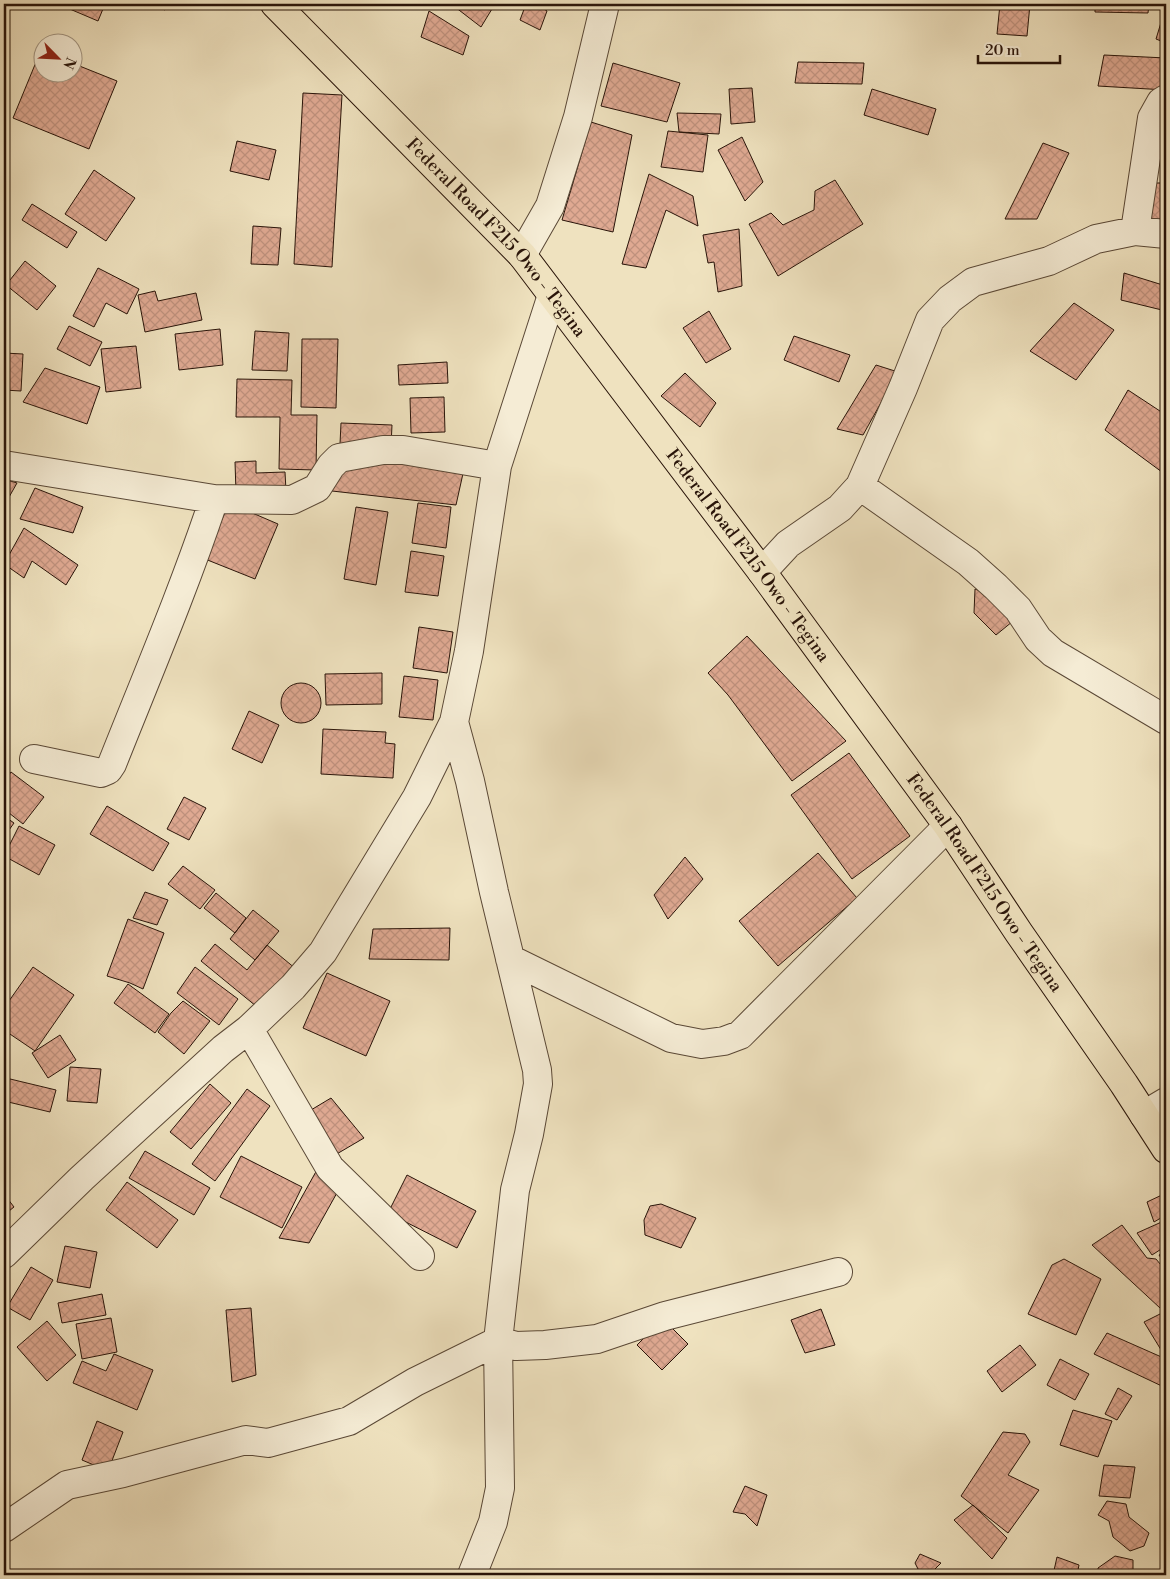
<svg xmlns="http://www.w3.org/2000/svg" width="1170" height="1579" viewBox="0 0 1170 1579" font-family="'Libre Bodoni',serif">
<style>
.building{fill:url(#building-cross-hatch);stroke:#291409}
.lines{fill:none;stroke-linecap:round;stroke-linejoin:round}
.minor-casing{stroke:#5a4836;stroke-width:30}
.major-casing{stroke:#291409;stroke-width:30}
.minor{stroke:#f5ecd5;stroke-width:28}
.major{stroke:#efe2bf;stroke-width:28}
.labels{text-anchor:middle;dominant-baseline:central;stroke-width:4;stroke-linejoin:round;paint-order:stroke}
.street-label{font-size:18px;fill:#291409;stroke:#f5ecd5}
</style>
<defs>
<pattern id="building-cross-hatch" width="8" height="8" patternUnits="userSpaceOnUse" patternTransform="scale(1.25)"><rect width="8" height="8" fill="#dfa992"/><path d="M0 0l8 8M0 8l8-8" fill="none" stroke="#bf917d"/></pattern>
</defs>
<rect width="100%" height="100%" fill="#efe2bf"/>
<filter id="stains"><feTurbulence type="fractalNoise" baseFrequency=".004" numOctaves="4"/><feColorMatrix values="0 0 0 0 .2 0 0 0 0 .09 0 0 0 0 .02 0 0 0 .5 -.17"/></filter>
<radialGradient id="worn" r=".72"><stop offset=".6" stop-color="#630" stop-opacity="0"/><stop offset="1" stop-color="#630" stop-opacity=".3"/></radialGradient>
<path class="building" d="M58,4h47l-7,17z
M152,4h16l-3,6z
M456,4h39l-14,23 -26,-20z
M526,4h10l11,7 -7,19 -20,-10z
M1000,4h30l-3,32 -30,-2z
M1095,4h54l-1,9 -53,-1z
M1166,6v37l-10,-4z
M429,11l40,25 -6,19 -42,-18z
M41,50l1,22h30v-9l45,18 -28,68 -76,-31z
M1104,55l62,3v32l-68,-4z
M798,62l66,1 -2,21 -67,-1z
M613,63l67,20 -13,39 -66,-16z
M752,88l3,34 -24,2 -2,-35z
M872,89l64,20 -8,26 -64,-20z
M303,93l39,2 -10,172 -38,-3z
M677,113l44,1 -2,20 -40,-2z
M591,122l41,13 -19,97 -51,-12z
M668,131l40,4 -5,37 -42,-5z
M742,137l21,45 -18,19 -27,-51z
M237,141l39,9 -7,30 -39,-9z
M1043,143l26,10 -32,66h-32z
M94,170l41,28 -29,43 -41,-27z
M649,174l44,22 5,30 -32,-16 -20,58 -24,-4z
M835,180l28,44 -85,52 -29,-52 22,-11 12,12 31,-15 1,-19z
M1151,183h15v38l-20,1z
M32,204l45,28 -10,16 -45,-28z
M253,226l28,2 -3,37 -27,-1z
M739,229l3,57 -24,6 -4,-30 -6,1 -5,-28z
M25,261l31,25 -19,24 -31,-25z
M98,268l41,21 -12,25 -21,-11 -12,24 -21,-11z
M1124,273l42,13v25l-45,-11z
M155,291l3,10 38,-8 6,27 -57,12 -7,-37z
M1074,303l40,27 -38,50 -46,-29z
M709,311l22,38 -25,14 -23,-35z
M69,326l33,16 -12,24 -33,-17z
M220,329l3,36 -44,5 -4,-36z
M255,331l34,2 -2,38 -35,-1z
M794,336l56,19 -11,27 -55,-22z
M302,339h36l-2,69 -35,-1z
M136,346l5,42 -35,4 -5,-43z
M4,353l19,1 -2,37 -17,-1z
M447,362l1,21 -49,2 -1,-20z
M876,365l22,7 -35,63 -26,-6z
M45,368l55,19 -13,37 -64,-22z
M685,373l31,30 -16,24 -39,-31z
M237,379l55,1 -1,35h26l-1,55 -37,-1 1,-52h-44z
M1128,390l38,25v60l-61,-45z
M444,397l1,35 -34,1 -1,-35z
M341,423l51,2 -1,21 -51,-2z
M407,455l57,14 -8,36 -124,-14 9,-29z
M256,461v12l29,-1 1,19 -50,1 -1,-30z
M4,479l13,4 -13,23z
M35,488l48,19 -10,26 -53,-14z
M229,503l49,21 -23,55 -50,-20z
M418,503l33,4 -5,41 -34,-5z
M356,507l32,5 -12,73 -32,-6z
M24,528l54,37 -12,20 -34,-24 -8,17 -20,-14z
M411,551l33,5 -6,40 -33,-4z
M975,589l26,10 17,18 -22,18 -22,-22z
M419,627l34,5 -6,41 -34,-5z
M747,636l99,105 -54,40 -64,-86 -20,-22z
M382,673v31l-56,1 -1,-31z
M404,676l34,4 -5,40 -34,-3z
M281 703a20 20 0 1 1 40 0a20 20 0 1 1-40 0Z
M249,711l30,14 -17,38 -30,-14z
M323,729l63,3 -1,11 10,1 -2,34 -72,-4z
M849,753l61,83 -58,43 -61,-84z
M11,772l33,25 -21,27 -19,-15v-27z
M184,797l22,11 -17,32 -22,-11z
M107,806l62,37 -16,28 -63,-37z
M4,816l10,7 -10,14z
M19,826l36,19 -16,30 -35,-19z
M818,853l39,45 -79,68 -39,-45z
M685,857l18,22 -35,40 -14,-24z
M183,866l32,24 -15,19 -32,-25z
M145,892l23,8 -11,25 -24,-7z
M216,893l30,25 -11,15 -31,-25z
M253,910l26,21 -24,29 -25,-21z
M128,919l36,14 -21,56 -13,-6 -23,-7z
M450,928l-1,32 -80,-1 4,-30z
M215,944l32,26 20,-25 29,24 -34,42 -61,-50z
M33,967l41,28 -39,56 -31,-21v-22z
M195,967l43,32 -19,26 -42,-32z
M327,973l63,28 -24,55 -63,-28z
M128,984l41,30 -14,19 -41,-30z
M183,1001l27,20 -26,33 -26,-22 13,-19z
M60,1035l16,25 -28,18 -16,-25z
M70,1067l31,2 -4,34 -30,-2z
M6,1078l50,12 -6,22 -46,-11v-13z
M210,1084l21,19 -40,46 -21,-17z
M247,1089l23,17 -55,75 -23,-17z
M331,1098l33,40 -29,17 -29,-42z
M145,1151l65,37 -16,27 -65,-37z
M241,1156l61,31 -20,41 -62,-31z
M318,1168l25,14 -34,61 -30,-5z
M407,1175l69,36 -19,37 -69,-35z
M127,1182l51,38 -21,28 -51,-38z
M4,1194l10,13 -10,8z
M1164,1194l2,5v16l-12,7 -7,-20z
M661,1204l35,14 -15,30 -36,-13 -1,-15 6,-14z
M1166,1220v26l-14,9 -15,-22z
M1122,1225l25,33 9,1 10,12v31l-6,6 -68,-63z
M65,1246l32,6 -7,36 -33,-6z
M1166,1251v14l-7,-10z
M1064,1259l37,20 -25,56 -48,-21 24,-49z
M31,1267l22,13 -23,40 -23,-13z
M102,1294l4,21 -44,8 -4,-20z
M251,1308l5,67 -24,7 -6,-72z
M821,1309l14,36 -30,8 -14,-33z
M1166,1311v47l-22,-36z
M111,1318l6,34 -35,7 -6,-35z
M663,1319l25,25 -26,26 -25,-25z
M47,1321l29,34 -29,26 -30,-34z
M1107,1333l59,26v29l-72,-34z
M1020,1345l16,20 -34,27 -15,-21z
M114,1354l39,16 -16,40 -64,-27 9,-22 24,10z
M1060,1359l29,15 -14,26 -28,-15z
M1118,1388l14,8 -15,24 -12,-6z
M1073,1410l39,11 -14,36 -38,-12z
M97,1421l26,11 -15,39 -26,-11z
M1003,1432l22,2 5,8 -22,33 31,15 -31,43 -47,-37z
M1104,1465l31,2 -5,31 -31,-2z
M745,1486l22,9 -10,31 -12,-12 -12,-2z
M1107,1501l19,3 3,13 20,16 -5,13 -14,5 -17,-14 -4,-16 -11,-6z
M973,1505l34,33 -15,21 -38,-39z
M920,1554l21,9 -12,12h-8l-6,-12z
M1115,1556l18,4v15h-35v-7z
M1057,1557l22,8 -2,10h-24z"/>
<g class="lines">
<g class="minor-casing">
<path id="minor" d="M1135,231l17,-113 9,-16 5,-3
M522,255l28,-49 28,-89 27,-113
M4,465l210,34 78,1 25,-12 14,-22 8,-8 44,-8h20l94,16
M860,486l108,76 28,25 22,22 20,30 15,14 113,67
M762,572l26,-28 52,-36 20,-22 43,-98 27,-68 20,-21 23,-17 76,-21 47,-22 39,-8 31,3
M454,722l16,59 24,111 43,178 1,14 -9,50 -14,56 -17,151 2,147 -7,34 -21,53
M34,759l67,14 7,-3 4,-6c35,-88 72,-175 102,-265
M510,959l161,79 31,6 22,-3 16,-6 208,-209
M249,1029l81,139 90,88
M1144,1115l22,-13
M4,1254l78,-76 141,-129 26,-20 44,-42 30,-35 94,-155 37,-75 15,-71 28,-185 55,-171
M4,1528l63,-43 56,-12 123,-33 22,3 81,-22 66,-39 83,-41 18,5 29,-1 52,-6 68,-23 173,-44"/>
</g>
<g class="major-casing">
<g id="major">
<path id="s1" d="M275,4l247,251 240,317 186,254 71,107 105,151 42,65"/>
</g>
</g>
<use href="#minor" class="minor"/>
<use href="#major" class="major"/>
</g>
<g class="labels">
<g class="street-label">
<text stroke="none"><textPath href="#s1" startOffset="322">Federal Road F215 Owo - Tegina</textPath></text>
<text stroke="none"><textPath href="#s1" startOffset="728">Federal Road F215 Owo - Tegina</textPath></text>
<text stroke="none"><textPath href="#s1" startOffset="1132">Federal Road F215 Owo - Tegina</textPath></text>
</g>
</g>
<rect width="1170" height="1579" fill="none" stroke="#efe2bf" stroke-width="20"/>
<rect x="5" y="5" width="1160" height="1569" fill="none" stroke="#291409" stroke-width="2.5"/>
<rect x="10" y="10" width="1150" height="1559" fill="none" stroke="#291409"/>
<g transform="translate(58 58) rotate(114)"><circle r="24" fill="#f5ecd5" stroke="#a39683"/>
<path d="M0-4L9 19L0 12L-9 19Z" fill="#8f2418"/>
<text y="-8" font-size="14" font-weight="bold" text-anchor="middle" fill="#291409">N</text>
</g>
<path d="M978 55v8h82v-8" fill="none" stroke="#291409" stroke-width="2.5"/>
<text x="985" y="55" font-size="15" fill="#291409" stroke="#f5ecd5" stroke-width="4" paint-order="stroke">20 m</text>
<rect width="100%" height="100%" filter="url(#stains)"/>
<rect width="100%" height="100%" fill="url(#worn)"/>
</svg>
